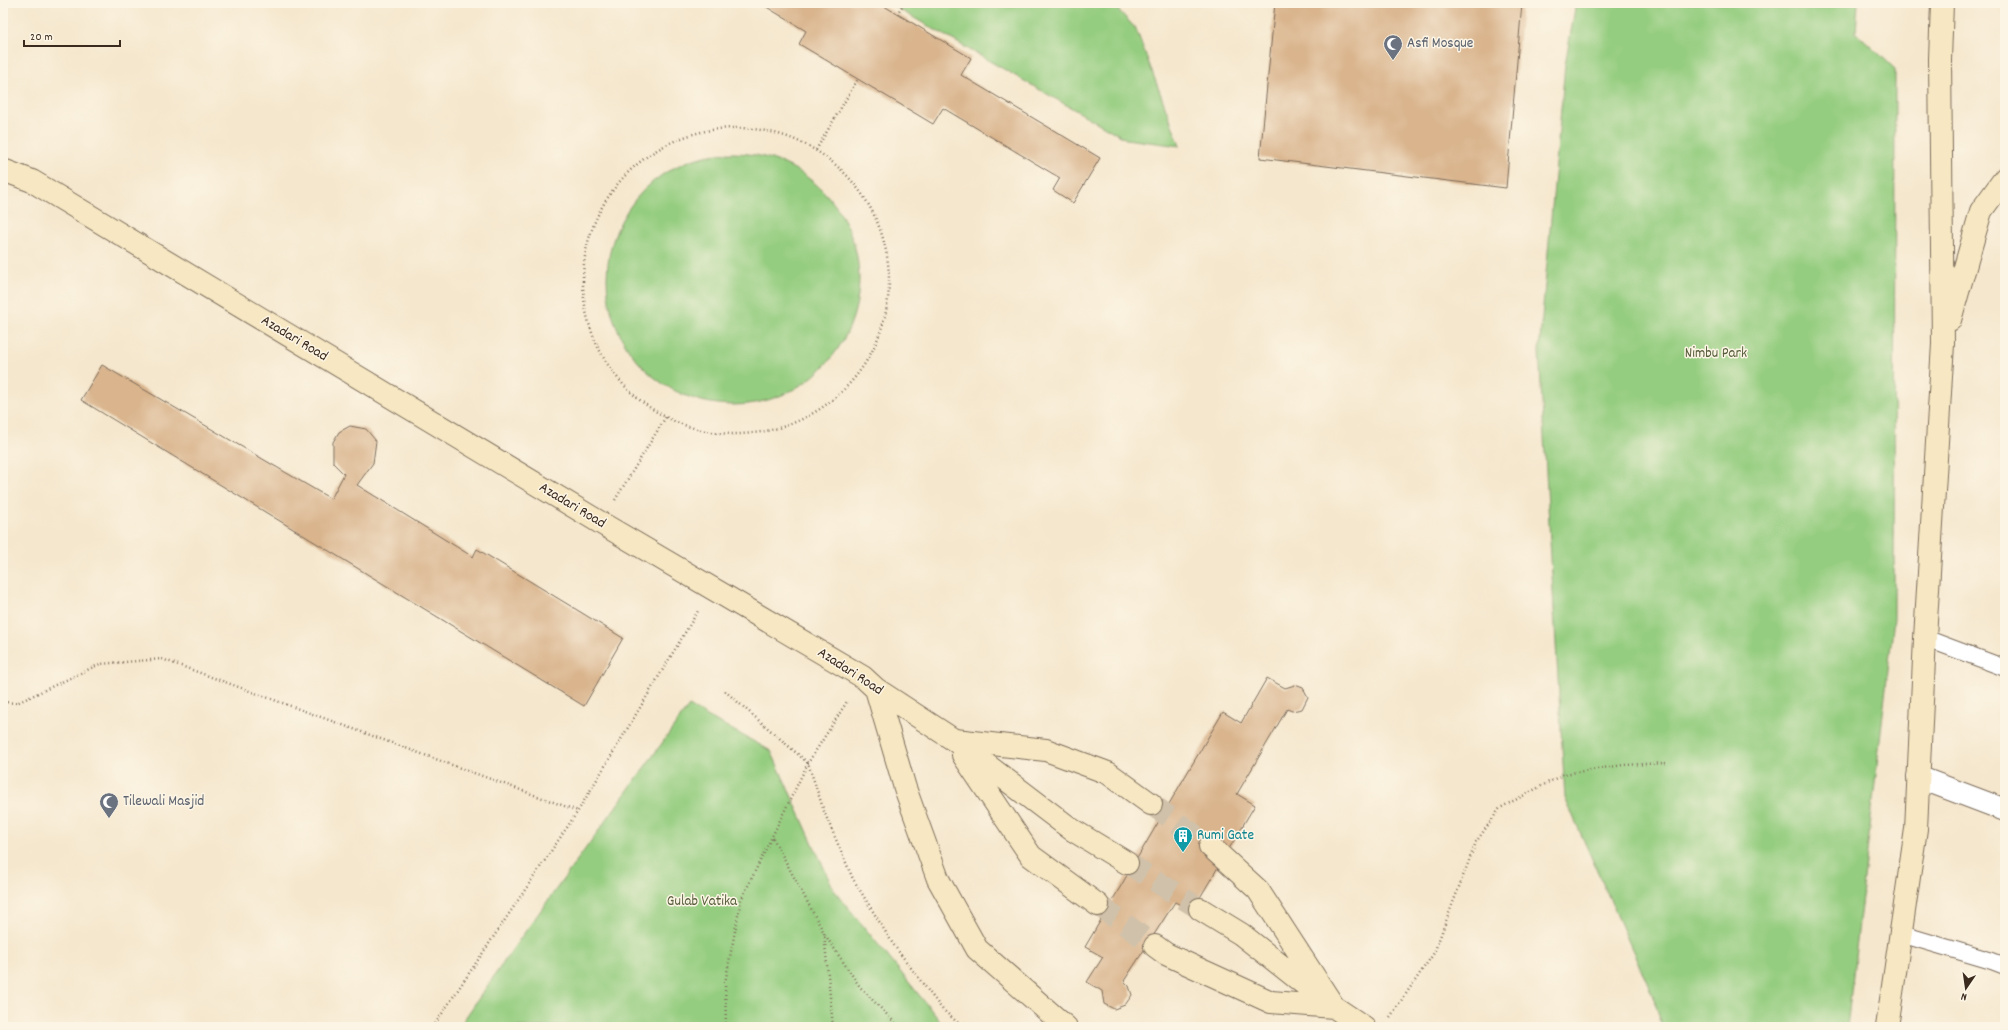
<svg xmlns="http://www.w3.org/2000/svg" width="2008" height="1030" viewBox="0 0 2008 1030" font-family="Dekko,sans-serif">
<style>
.green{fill:#95cd80;stroke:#687c4f}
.building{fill:#d9b48c}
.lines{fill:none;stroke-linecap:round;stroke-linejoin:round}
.secondary-tunnel{stroke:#d0c1aa;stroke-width:22;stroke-dasharray:22 11;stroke-linecap:butt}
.lane-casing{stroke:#7c6c5b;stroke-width:18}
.street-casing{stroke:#7c6c5b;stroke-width:24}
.secondary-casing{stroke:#7c6c5b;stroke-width:24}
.path{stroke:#7c6c5b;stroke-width:2.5;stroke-dasharray:1 3;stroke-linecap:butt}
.lane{stroke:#fff;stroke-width:16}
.street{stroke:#fff;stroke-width:22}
.secondary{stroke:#f7e8c3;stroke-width:22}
.labels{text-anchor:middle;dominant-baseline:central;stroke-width:3;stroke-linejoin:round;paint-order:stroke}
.worship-label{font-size:15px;fill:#5b616d;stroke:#fcf5e5;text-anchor:start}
.street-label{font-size:15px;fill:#3b2a1e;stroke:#fcf5e5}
.park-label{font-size:15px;fill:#565b3b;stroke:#fcf5e5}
.culture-label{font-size:15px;fill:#0d838f;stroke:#fcf5e5;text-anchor:start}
</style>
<rect width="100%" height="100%" fill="#fcf5e5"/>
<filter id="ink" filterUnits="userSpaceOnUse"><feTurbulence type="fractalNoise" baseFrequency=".025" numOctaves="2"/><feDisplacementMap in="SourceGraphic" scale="8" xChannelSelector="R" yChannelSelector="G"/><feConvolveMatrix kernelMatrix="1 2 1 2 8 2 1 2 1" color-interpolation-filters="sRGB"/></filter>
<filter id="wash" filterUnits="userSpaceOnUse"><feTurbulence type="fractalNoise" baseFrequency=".012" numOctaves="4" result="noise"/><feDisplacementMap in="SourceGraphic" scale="16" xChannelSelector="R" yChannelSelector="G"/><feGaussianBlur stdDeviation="0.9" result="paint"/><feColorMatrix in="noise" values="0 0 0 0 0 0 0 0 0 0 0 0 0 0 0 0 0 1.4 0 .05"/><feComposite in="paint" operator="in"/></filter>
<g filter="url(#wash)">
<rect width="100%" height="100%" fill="#f5e7cd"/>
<path class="green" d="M888,3h224l24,26 44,117 -54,-7z
M1576,3h282l-2,29 39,37 -1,549 -47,409h-184l-11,-33 -87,-196 -26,-447 26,-286z
M607 279a126 126 0 1 1 252 0a126 126 0 1 1-252 0Z
M689,706l82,45 63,139 111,137h-486l53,-77z"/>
<g id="blocks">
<path class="building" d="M760,3h119l92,55 -10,17 139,83 -27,45 -20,-13 7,-12 -117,-70 -10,16 -134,-80 7,-13z
M1275,3h247l-16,185 -246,-30z
M102,365l229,134 13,-25 -11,-11v-21l6,-10 11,-6 16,3 10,12 -3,22 -16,22 116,72 4,-8 146,89 -39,68 -503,-306z
M1267,678l18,10 10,-3 8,3 5,9 -6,12 -10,2 -5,-2 -50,85 18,11 -63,106 -17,-9 -51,79 5,5 3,9 -7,10 -11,4 -10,-5 -2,-13 -15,-9 16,-25 -18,-10 138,-235 18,11z"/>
</g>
</g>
<g filter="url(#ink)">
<use href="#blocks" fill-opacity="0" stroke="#7c6c5b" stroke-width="1"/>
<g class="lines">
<path class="secondary-tunnel" d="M1151,804l59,42
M1127,863l73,46
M1098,905l57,41"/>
<g class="lane-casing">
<path id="lane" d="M1925,638l80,30
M1901,934l91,27 13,5"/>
</g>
<g class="street-casing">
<path id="street" d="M1918,777l87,33"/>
</g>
<g class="secondary-casing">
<path id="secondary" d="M3,170l29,11 569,342 262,154 13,12 78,51 117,89 56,34
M1950,320l31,-109 24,-33
M876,689l29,99 33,91 39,70 89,78
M955,740l91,10 62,23 43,31
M963,755l68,101 67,49
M1210,846l48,44 76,117 30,20
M1200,909l41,25 81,64
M1155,946l11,8 105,48 63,5
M1887,1027l29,-198 9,-191 18,-294 -3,-285 2,-56"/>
</g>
<path class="path" d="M897,14l7,-11
M583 281a153 153 0 1 1 306 0a153 153 0 1 1-306 0Z
M816,150l42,-71
M615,500l52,-85
M725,691l83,72 17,51 28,65 40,65 49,65 21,18
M3,702l14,1 83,-39 62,-5 416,152
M773,838l51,95 9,94
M825,935l35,52 39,40
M1390,1017l44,-64 42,-111 24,-34 64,-34 59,-9 45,-2
M433,1027l145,-216 120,-200
M726,1027l-1,-44 16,-83 67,-137 40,-63"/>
<use href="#lane" class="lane"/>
<use href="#street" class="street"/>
<use href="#secondary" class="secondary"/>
</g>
</g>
<defs>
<g id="mosque-pin" transform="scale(1)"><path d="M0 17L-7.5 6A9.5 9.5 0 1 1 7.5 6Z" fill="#6b7280" stroke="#fcf5e5"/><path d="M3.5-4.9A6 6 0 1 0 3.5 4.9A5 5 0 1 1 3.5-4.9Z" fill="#fff"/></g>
<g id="building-pin" transform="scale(1)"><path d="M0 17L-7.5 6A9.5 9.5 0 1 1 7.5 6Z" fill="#0f9aa8" stroke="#fcf5e5"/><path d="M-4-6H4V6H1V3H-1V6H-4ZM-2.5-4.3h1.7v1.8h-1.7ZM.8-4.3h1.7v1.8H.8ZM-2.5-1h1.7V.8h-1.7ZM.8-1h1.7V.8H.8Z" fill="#fff"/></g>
</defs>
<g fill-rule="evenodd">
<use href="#mosque-pin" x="1393" y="44"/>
<use href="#mosque-pin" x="109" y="802"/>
<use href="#building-pin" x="1183" y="836"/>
</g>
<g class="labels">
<g class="worship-label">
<text x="1407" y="44">Asfi Mosque</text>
<text x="123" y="802">Tilewali Masjid</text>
</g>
<g class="street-label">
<text transform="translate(294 339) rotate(31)">Azadari Road</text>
<text transform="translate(572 506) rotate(31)">Azadari Road</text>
<text transform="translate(850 672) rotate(33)">Azadari Road</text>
</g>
<g class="park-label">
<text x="1716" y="354">Nimbu Park</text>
<text x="702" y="902">Gulab Vatika</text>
</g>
<g class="culture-label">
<text x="1197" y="836">Rumi Gate</text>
</g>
</g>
<rect width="2008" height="1030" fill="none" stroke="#fcf5e5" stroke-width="16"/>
<g transform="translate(1966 988) rotate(193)" stroke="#fcf5e5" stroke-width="3" paint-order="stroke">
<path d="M0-3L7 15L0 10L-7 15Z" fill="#3b2a1e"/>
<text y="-6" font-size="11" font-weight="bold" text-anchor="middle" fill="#3b2a1e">N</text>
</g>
<path d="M24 40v6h96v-6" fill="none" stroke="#3b2a1e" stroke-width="2"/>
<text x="30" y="40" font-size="12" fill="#3b2a1e" stroke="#fcf5e5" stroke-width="3" paint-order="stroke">20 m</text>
</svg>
